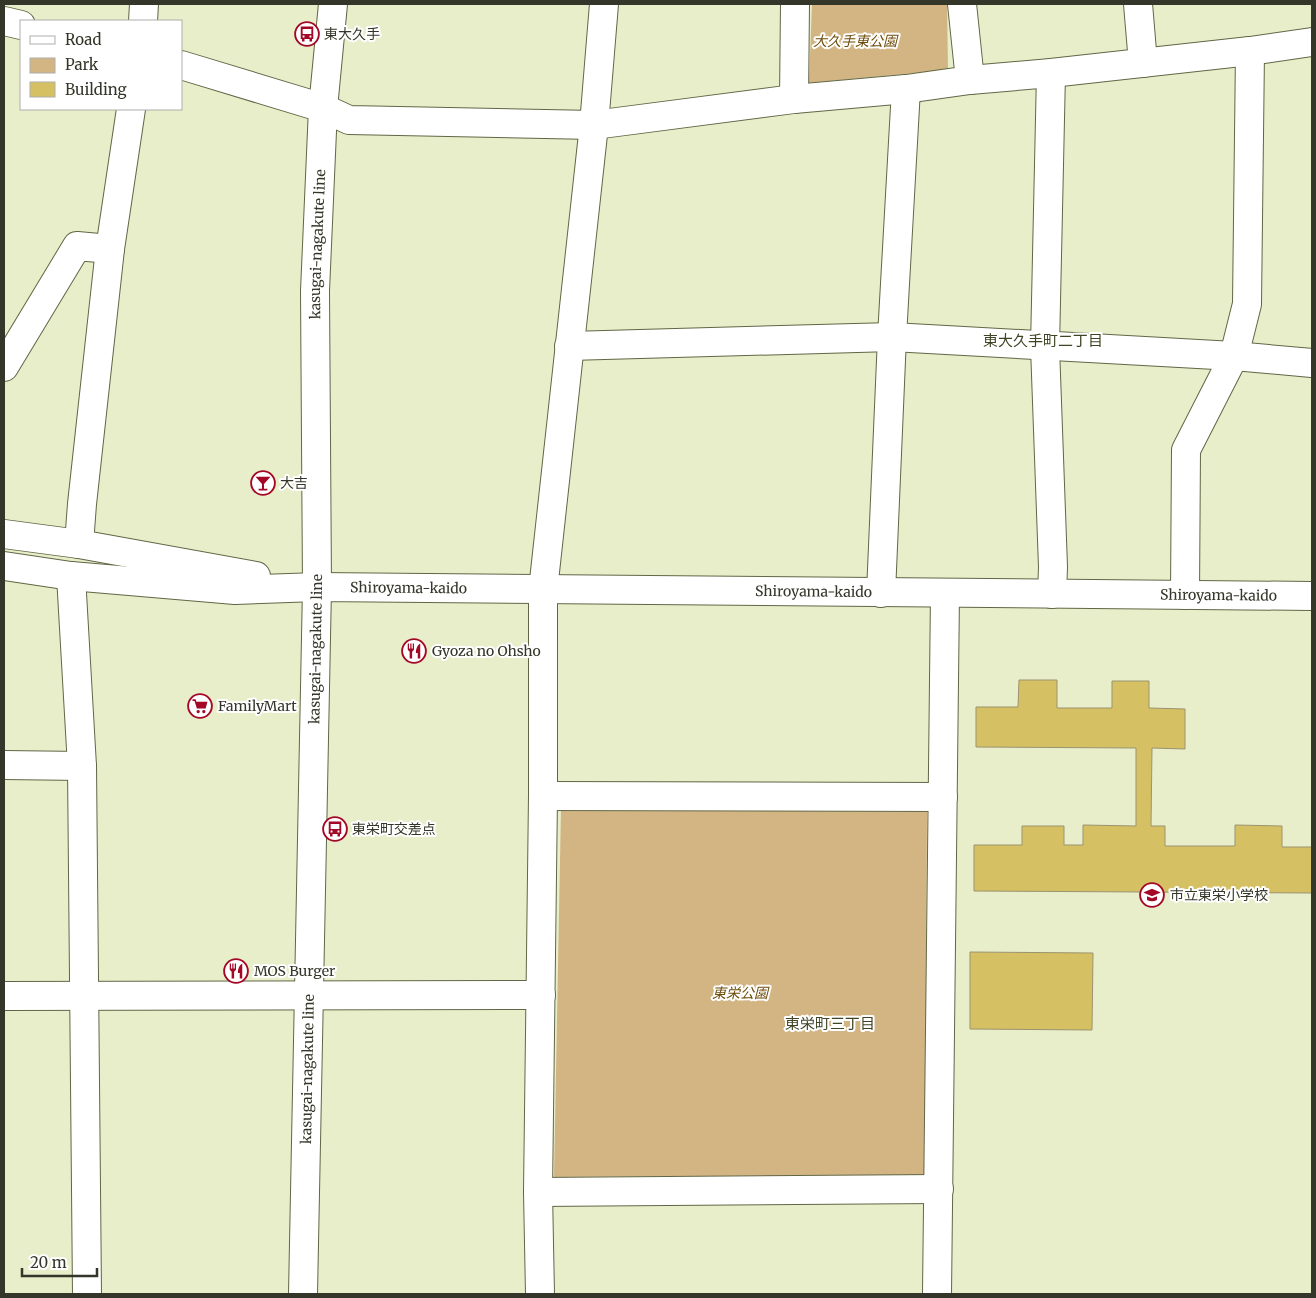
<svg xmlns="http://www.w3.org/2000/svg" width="1316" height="1298" viewBox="0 0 1316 1298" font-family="Merriweather,'Noto Sans JP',serif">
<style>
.green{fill:#d3b483}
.building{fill:#d5c163;stroke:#9b9370}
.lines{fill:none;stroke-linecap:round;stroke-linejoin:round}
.minor-casing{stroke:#616746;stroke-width:30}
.major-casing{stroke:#616746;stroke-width:30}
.minor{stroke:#fff;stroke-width:28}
.major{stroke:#fff;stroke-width:28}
.labels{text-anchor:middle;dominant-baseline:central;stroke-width:4;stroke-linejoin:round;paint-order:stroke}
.poi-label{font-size:14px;fill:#333628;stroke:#fff;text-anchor:start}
.park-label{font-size:14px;font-style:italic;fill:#6e4d0a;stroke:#fff}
.street-label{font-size:14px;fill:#333628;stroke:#fff}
.neighbourhood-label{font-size:15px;fill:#3e4424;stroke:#fff}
</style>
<rect width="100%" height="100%" fill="#e7eec9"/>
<path class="green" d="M812,4h135l1,66 -139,13z
M561,809l366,3 -2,363 -371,2z"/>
<path class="building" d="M1019,680h38v28h55v-27h37v27l36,1v40l-33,-1 -1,78h14v20h70v-21l47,1v21h30v46l-338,-2v-46h48v-19h42v19h19v-20l53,1v-78l-160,-1v-40h42z
M970,952l123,1 -1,77 -122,-1z"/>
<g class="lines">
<g class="minor-casing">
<g id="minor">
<path d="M962,4l8,76"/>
<path d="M1138,4l5,59"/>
<path d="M4,21l17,4"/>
<path d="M143,21l1,-17"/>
<path d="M181,65l142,43 26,12 245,5 200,-26 112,-10 64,-9 81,-7 199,-22 62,-9"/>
<path d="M1051,73l-6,274 8,220 -1,27"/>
<path d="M794,99l1,-95"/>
<path d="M569,346l323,-9 342,19 78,7"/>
<path d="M4,367l73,-121 33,3"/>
<path d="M4,534l75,10 177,32"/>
<path d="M79,544l3,-40 28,-255 21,-140"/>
<path id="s1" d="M4,566l67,10 164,14 82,-3 995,9"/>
<path d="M71,576l11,190 5,528"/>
<path d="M881,593l11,-256 14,-248"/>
<path d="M1185,595l1,-145 48,-94 13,-52 3,-253"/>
<path d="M4,765l78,1"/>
<path d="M543,796l400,1"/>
<path d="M4,996l537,-1"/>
<path d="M538,1192l401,-3"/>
<path d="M540,1294l-2,-102 5,-396v-206l51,-465 10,-121"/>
<path d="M937,1294l8,-701"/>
</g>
</g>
<g class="major-casing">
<g id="major">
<path id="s2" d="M303,1294l14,-707 -2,-296 8,-183 10,-104"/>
</g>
</g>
<use href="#minor" class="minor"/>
<use href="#major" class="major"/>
</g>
<defs>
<g id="bus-ring" transform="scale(1.25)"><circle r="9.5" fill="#fff" stroke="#a40827" stroke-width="1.5"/><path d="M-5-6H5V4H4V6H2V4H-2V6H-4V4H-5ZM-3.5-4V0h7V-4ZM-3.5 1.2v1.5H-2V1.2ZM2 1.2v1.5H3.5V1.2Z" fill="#a40827"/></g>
<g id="bar-ring" transform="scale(1.25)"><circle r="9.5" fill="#fff" stroke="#a40827" stroke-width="1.5"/><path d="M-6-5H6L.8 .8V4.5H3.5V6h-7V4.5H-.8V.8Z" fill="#a40827"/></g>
<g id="restaurant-ring" transform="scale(1.25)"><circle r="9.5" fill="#fff" stroke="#a40827" stroke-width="1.5"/><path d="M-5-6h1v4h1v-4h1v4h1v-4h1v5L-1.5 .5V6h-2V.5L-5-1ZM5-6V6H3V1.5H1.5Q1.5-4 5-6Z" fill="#a40827"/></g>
<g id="supermarket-ring" transform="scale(1.25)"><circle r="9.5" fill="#fff" stroke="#a40827" stroke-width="1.5"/><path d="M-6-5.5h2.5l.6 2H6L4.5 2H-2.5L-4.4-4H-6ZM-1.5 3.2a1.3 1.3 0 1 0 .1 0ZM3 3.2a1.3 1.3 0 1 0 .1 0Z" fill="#a40827"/></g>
<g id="school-ring" transform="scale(1.25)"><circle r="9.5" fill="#fff" stroke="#a40827" stroke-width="1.5"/><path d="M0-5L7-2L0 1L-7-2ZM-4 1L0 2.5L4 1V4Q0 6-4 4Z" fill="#a40827"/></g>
</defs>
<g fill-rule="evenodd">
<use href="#bus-ring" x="307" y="34"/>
<use href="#bar-ring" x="263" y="483"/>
<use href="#restaurant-ring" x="414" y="651"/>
<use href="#supermarket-ring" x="200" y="706"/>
<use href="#bus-ring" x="335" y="829"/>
<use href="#school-ring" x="1152" y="895"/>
<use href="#restaurant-ring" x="236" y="971"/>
</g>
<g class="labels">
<g class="poi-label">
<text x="324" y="34">東大久手</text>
<text x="280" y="483">大吉</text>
<text x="432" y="651">Gyoza no Ohsho</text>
<text x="218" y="706">FamilyMart</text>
<text x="352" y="829">東栄町交差点</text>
<text x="1170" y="895">市立東栄小学校</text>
<text x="254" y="971">MOS Burger</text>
</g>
<g class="park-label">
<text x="855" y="41">大久手東公園</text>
<text x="740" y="993">東栄公園</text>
</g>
<g class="street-label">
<text stroke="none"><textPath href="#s2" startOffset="1050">kasugai-nagakute line</textPath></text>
<text stroke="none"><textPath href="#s1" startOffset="406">Shiroyama-kaido</textPath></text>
<text stroke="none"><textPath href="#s1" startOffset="811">Shiroyama-kaido</textPath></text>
<text stroke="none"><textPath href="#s1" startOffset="1216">Shiroyama-kaido</textPath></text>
<text stroke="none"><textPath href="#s2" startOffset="645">kasugai-nagakute line</textPath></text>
<text stroke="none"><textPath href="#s2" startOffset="225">kasugai-nagakute line</textPath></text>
</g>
<g class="neighbourhood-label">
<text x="1043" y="340">東大久手町二丁目</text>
<text x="830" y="1023">東栄町三丁目</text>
</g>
</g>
<rect width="1316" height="1298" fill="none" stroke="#333628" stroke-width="10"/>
<rect x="20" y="20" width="162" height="90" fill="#ffffff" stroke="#adafa9"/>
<rect x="30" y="36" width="25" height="8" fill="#ffffff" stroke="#adafa9"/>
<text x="65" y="45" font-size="15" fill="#333628">Road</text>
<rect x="30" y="58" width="25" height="15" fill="#d3b483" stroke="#adafa9"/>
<text x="65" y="70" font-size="15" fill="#333628">Park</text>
<rect x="30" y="82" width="25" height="15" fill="#d5c163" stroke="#adafa9"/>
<text x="65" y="95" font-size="15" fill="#333628">Building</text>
<path d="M22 1268v8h75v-8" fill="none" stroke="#333628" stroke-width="2.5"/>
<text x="30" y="1268" font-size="15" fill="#333628" stroke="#ffffff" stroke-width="4" paint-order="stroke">20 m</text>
</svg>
